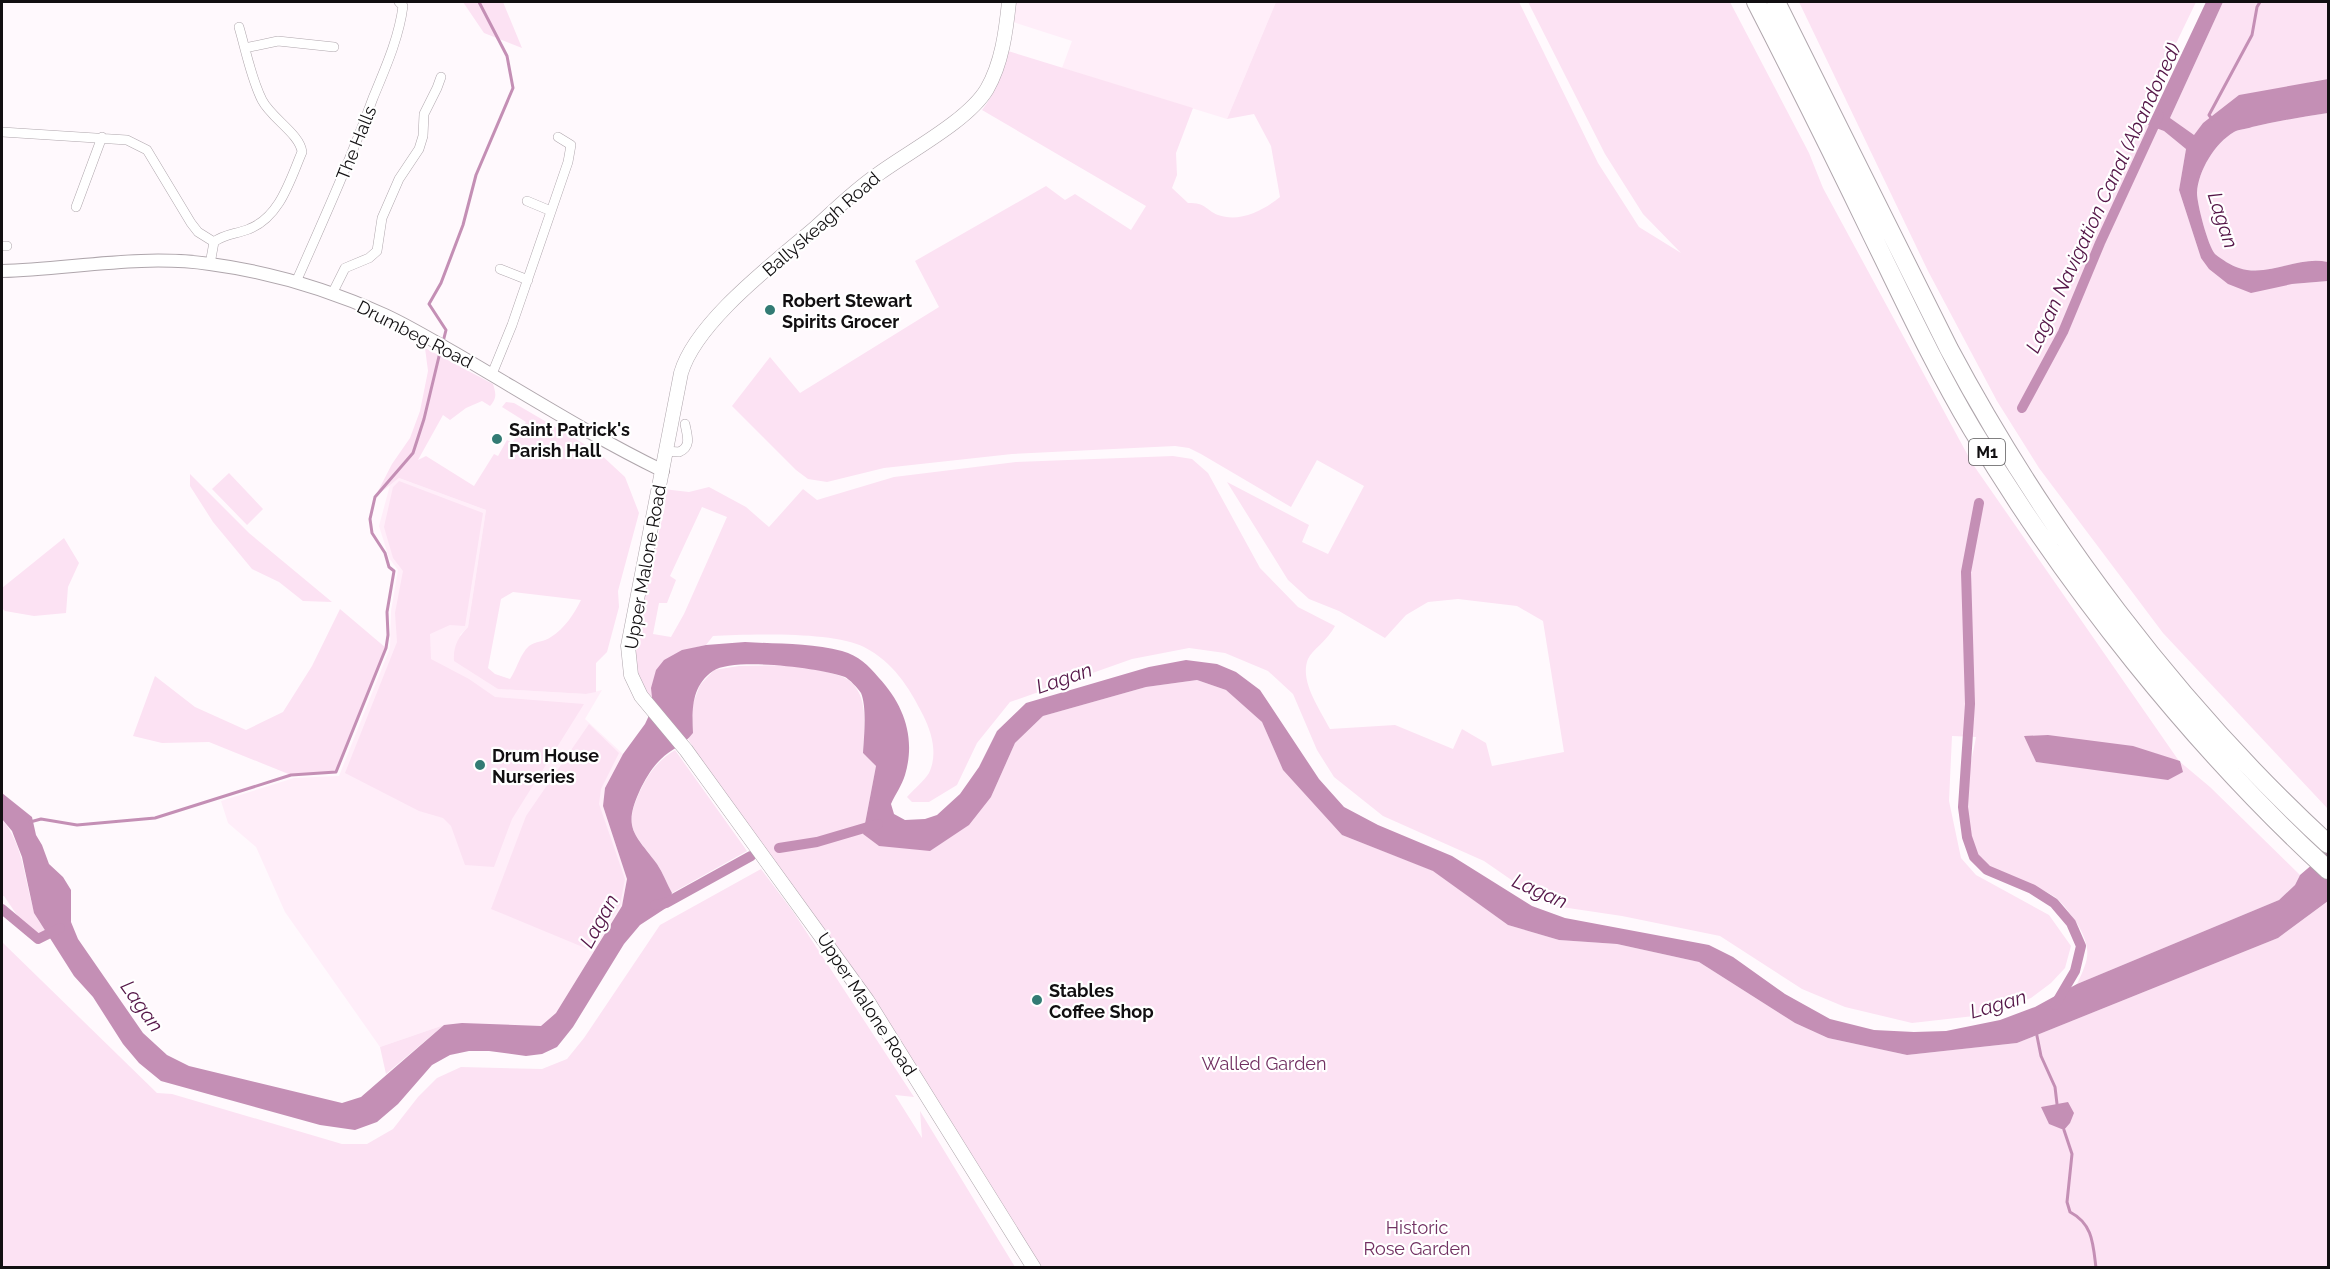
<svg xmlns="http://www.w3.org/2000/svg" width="2330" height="1269" viewBox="0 0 2330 1269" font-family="Raleway,sans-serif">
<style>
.built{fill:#ffeef9}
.green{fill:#fce2f3;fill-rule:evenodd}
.water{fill:#c48fb5}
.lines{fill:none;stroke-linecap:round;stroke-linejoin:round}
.stream{stroke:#c48fb5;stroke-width:3}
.canal{stroke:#c48fb5;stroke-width:10}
.minor-casing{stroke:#afa6ac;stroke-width:10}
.tertiary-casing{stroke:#afa6ac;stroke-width:14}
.secondary-casing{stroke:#afa6ac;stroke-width:15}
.motorway-casing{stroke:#afa6ac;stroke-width:20}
.minor{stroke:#fff;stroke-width:9}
.tertiary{stroke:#fff;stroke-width:12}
.secondary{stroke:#fff;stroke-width:14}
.motorway{stroke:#fff;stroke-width:18}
.poi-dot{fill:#337b74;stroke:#fff;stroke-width:2}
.labels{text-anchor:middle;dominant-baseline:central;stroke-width:4.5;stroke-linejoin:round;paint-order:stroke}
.shield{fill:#fff;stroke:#585758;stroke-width:1.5}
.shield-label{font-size:16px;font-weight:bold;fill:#110f11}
.street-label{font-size:18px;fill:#110f11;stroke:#fff}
.poi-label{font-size:18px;font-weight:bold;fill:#110f11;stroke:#fff;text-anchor:start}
.park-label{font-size:18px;fill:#713061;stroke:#fff}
.water-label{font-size:20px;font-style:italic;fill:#541547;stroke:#fff}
</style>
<rect width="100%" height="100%" fill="#fff9fd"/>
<path class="built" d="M1016,2h260l-49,117 -165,-51 10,-27 -59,-19z
M399,478l87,32 -18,117 -8,8 38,54 88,5 16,-4 -17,29 38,35 -18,34 -2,18 24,73 -5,27 -66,107 -15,13 -97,-1 -64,22 -95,-135 -29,-65 -28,-24 -7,-22 73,-23 45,-2 51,-128 1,-37 7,-41 -9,-12 -10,-32 11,-41z"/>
<path class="green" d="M463,2h40l19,46 -38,-15z
M1276,2h243l79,161 41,64 42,26 -38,-39 -38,-60 -77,-152h202l79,151 14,35 149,275 207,298 31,26 90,88 -5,10 -16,15 -202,84c12,-25 15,-34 1,-59 -6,-9 -15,-22 -23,-28 -20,-15 -68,-22 -79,-43 -3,-5 -4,-13 -5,-18 -11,-39 -2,-61 5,-99l-24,-1 -3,65 12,57 15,17 73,40 22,31 -6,22 -14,15 -20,15 -48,17 -71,8 -67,-16 -43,-18 -82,-53 -98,-20 -74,-11 -64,-44 -101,-45 -49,-39 -17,-27 -24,-56 -25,-23 -43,-18 -36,-5 -57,11 -122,43 -33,41 -20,42 -28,17h-17l-5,-5c7,-8 17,-16 22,-24 9,-19 3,-40 -6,-58 -14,-28 -30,-53 -59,-68 -30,-16 -115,-13 -151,-11l-7,9c-40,9 -57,18 -53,62l-23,-44 17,-103 6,-3 12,-50 -2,-18 26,3 20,-5 37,20 23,20 34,-38 14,11 77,-23 122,-15 157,-6 19,3 16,14 52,95 38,39 37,19c-7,14 -23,24 -27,33 -9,22 12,50 22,70l65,-4 58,24 9,-20 24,14 6,23 72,-14 -21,-131 -26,-15 -59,-7 -30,3 -22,13 -21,23 -46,-27 -30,-12 -21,-19 -61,-98 82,43 -7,17 26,12 36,-68 -47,-26 -26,47 -90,-53 -12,-6 -14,-2 -163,8 -128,14 -57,14 -19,-3 -12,-9 -64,-64 38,-49 30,36 139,-86 -24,-46 131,-75 19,14 10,-6 56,36 15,-24 -164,-96c14,-18 20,-38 26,-59l185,57 -17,45 1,22 -5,13 16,15c19,0 16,6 30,12 22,8 46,-5 62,-18l-9,-51 -17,-32 -27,5zM702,507l25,10 -43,97 -13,23 -18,-3 6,-31h8l9,-23 -6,-4zM2025,736l64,32 -53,-6z
M1799,2h397l-57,118 25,11 22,18 -7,41 22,68 91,26 36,-3v528l-165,-176 -124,-165 -42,-67 -69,-130z
M2223,2h105v77l-15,2 -110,42 -9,13 -24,-18z
M2328,113v149c-30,-7 -60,16 -89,6 -7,-2 -18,-9 -24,-14 -7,-8 -18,-50 -18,-61 1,-22 18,-50 37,-61 5,-3 13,-3 18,-5 25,-6 51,-10 76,-14z
M425,348l68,36c3,10 4,14 -3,22l-8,-5 -16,7 -16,12 -7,-5 -25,45 8,-4 48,30 20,-32 4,2 9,-16 5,3 14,-21 -24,-15 4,-5 8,1 84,49 27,25 14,36 -21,78 1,16 -12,45 -11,11v29l-10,2 -88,-5 -44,-28c-1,-14 4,-24 14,-34l18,-117 -87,-32 -24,19 17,-33 18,-26 10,-27 8,-40zM513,592l68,8c-7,14 -16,28 -30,37 -6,5 -16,4 -22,9 -9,8 -12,23 -19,33l-15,-5 -7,-6 13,-69z
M229,473l34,36 -16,16 -35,-36z
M190,474l59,59 83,69 -29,-1 -24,-19 -27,-13 -39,-47 -23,-36z
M399,481l84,32 -18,113 -15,-1 -20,9 1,25 38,20 26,18 89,7 -72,115 -18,48 -29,-2 -14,-39 -8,-8 -24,-7 -74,-38 52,-131 -2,-29 8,-42 -10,-13 -9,-31 9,-40z
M64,538l15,25 -11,24 -2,26 -32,3 -29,-5 -3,-3v-20z
M340,609l46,39 -50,124 -45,3 -82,-33 -47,1 -29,-7 22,-60 40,31 51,23 37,-18 29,-46z
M793,665c12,3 46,8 54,14 23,15 17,50 16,74l13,13 -13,68 16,12 112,-49 24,-54 28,-27 103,-29 51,-7 29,10 36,32 21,48 59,65 92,36 74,54 51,15 58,4 82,18 96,61 33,15 79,17 110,-12 261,-105 50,-37v366h-1287l-221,-342 -67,-83 -65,-103 5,-6 -1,-27 8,-21 14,-15 25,-4z
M589,724l30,29 -18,36 -2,15 26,75 -5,26 -30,45 -99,-41 35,-93z
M675,750l72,101 -75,42c-5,-9 -9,-20 -15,-29 -24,-33 -35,-36 -15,-77 8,-16 18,-28 33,-37z
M2,819c22,27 22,60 32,92 2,7 8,14 12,21l-7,2 -16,-10 -19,-28h-2z
M761,869l33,44 120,184 -19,-2 27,43 -2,-27 95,156h-1013v-325l155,151 15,1 170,50h25l26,-15 25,-32 19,-19 24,-11 81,2 25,-10 17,-21 76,-113z
M444,1025l-58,49 -6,-27z"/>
<path class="water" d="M2206,2h17l-53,116 24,17 9,-12 36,-28 89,-16v34c-25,4 -51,8 -76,14 -5,2 -13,2 -18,5 -19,11 -36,39 -37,61 0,11 11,53 18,61 6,5 17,12 24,14 29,10 59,-13 89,-6v19l-36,3 -41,9 -23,-9 -19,-15 -8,-11 -22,-68 7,-41 -22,-18 -16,-6z
M745,642c32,2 66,1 97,9 17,5 26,14 37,27 25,27 37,60 26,97 -3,10 -10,20 -14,29l3,10 11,6 20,-1 12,-4 23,-21 19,-27 18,-36 29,-28 123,-36 37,-7 31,4 19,8 24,18 59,89 25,28 34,18 74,31 80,50 33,12 144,27 24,12 52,37 45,25 44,11 40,2 32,-1 54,-11 35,-13 42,-23 202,-84 16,-15 5,-10 28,-24v50l-50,37 -261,105 -110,12 -79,-17 -33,-15 -96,-61 -82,-18 -58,-4 -51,-15 -75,-54 -91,-36 -59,-65 -21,-48 -36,-32 -29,-10 -51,7 -103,29 -28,27 -24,54 -22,28 -39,26 -51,-5 -16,-12 13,-68 -13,-13c1,-16 4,-46 -2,-60 -3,-5 -12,-14 -16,-16 -24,-9 -111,-20 -132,-6 -22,15 -21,39 -20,62 -10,13 -22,16 -32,26 -9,8 -16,21 -21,31 -18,39 -5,44 17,74 6,9 10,20 15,29l-6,15 -26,17 -16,19 -51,83 -16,20 -15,7 -16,2 -37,-5h-20l-19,4 -18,10 -34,39 -21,18 -22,8 -35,-5 -159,-44 -22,-18 -16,-19 -30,-47 -19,-21 -40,-63 -12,-56 -10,-26 -10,-12v-26l30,24 4,18 6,10 7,19 14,13 8,13v32l7,17 65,94 24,22 22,11 153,37 19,-6 83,-72 18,-2 79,3 15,-13 66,-107 5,-27 -24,-73 2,-18 18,-34 22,-30 8,-17 -2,-19 5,-18 8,-10 18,-10 24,-5z
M2048,735l85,11 47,15 3,11 -15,8 -132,-18 -12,-26z
M2068,1102l6,11 -4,10 -6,7 -15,-6 -8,-17z"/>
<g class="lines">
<path class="stream" d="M2212,119l-3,-4 43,-80 5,-28 3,-5
M443,342l3,-12 -17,-26 12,-21 22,-58 13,-50 37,-87 -6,-32 -28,-54
M30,822l11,-3 36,6 78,-7 136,-43 45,-3 50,-124 2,-13 -1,-23 7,-41 -5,-4 -4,-14 -13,-20 -2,-14 5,-22 38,-44 11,-34 17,-71
M2036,1031l5,25 14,31 2,17
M2064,1130l8,24 -5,48 3,10c23,12 23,32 26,56"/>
<path class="canal" d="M2022,408l41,-76 37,-89 59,-128
M1979,503l-13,69 4,132 -7,103 4,30 7,20 13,13 45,19 22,14 17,20 10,23 -6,25 -20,34
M779,848l38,-6 61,-18
M655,905l11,-2 85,-47
M2,909l36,30 22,-11"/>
<g class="minor-casing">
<path id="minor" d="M245,48l33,-7 56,6
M2,132l125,8 20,10 44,73 7,9 16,10
M527,201l24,10
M76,207l26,-70
M2,246h5
M210,264l4,-22c10,-8 23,-8 35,-13 31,-12 41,-49 53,-77 -2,-18 -31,-34 -40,-52 -11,-22 -16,-49 -23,-73
M500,269l28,11
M296,282c27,-61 54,-121 77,-184 12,-29 26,-60 30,-92l-4,-4
M332,294l13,-26 24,-10 8,-7 5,-33 17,-39 20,-30 4,-13 1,-22 13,-26 4,-11
M492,374l20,-49 56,-163 3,-17 -13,-8
M666,451l13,1c13,-5 8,-17 6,-28"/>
</g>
<g class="tertiary-casing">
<path id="tertiary" d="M2,271c69,-2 138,-17 208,-7 60,8 120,26 175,51 26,12 50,27 75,41 67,39 133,81 203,115"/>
</g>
<g class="secondary-casing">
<path id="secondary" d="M1009,2c-3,29 -7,61 -22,87 -19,32 -79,63 -110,86 -22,15 -42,35 -62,53 -42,36 -119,94 -134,145l-53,273 3,29 10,21 45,54 181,250 167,268"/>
</g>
<g class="motorway-casing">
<path id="motorway" d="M1756,2c40,78 79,156 117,235 32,65 62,130 99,192 93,156 222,318 356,441
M1776,2l173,347c97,182 227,355 379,495"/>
</g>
<use href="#minor" class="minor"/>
<use href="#tertiary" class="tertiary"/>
<use href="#secondary" class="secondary"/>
<use href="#motorway" class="motorway"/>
</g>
<g class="poi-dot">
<circle cx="770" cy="310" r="6"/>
<circle cx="497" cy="439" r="6"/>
<circle cx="480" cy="765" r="6"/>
<circle cx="1037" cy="1000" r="6"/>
</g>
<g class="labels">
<rect class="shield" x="1969" y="439" width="36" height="26" rx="4.5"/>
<g class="shield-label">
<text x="1987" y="452">M1</text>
</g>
<g class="street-label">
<text transform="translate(356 143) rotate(-68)">The Halls</text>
<text transform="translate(821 224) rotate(-41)">Ballyskeagh Road</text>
<text transform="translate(415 334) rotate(27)">Drumbeg Road</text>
<text transform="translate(645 567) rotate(-80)">Upper Malone Road</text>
<text transform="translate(867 1004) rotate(57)">Upper Malone Road</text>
</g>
<g class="poi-label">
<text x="782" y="300">Robert Stewart<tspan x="782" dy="21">Spirits Grocer</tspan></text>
<text x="509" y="429">Saint Patrick's<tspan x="509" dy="21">Parish Hall</tspan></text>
<text x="492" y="755">Drum House<tspan x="492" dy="21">Nurseries</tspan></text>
<text x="1049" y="990">Stables<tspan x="1049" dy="21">Coffee Shop</tspan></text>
</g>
<g class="park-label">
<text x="1264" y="1063">Walled Garden</text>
<text x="1417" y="1227">Historic<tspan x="1417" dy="21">Rose Garden</tspan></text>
</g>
<g class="water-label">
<text transform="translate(2103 198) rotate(-65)">Lagan Navigation Canal (Abandoned)</text>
<text transform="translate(2223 220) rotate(72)">Lagan</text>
<text transform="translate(1064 678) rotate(-19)">Lagan</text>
<text transform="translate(1540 891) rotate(24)">Lagan</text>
<text transform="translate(599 921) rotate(-61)">Lagan</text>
<text transform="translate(1998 1004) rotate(-16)">Lagan</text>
<text transform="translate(142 1006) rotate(55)">Lagan</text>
</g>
</g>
<rect width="2330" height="1269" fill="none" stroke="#110f11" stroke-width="6"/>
</svg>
